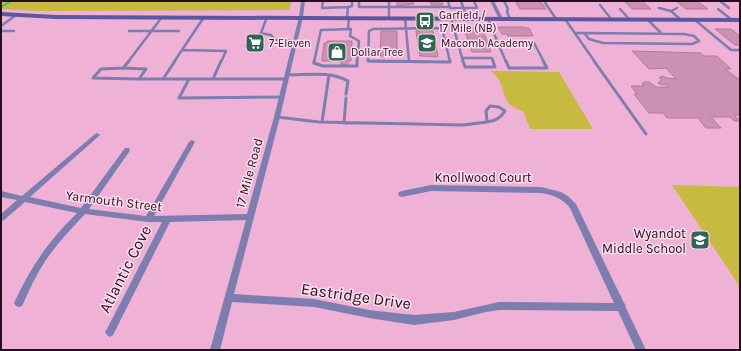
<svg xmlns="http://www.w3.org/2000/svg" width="741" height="351" viewBox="0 0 741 351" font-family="Karla,sans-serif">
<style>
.green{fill:#c6ba41}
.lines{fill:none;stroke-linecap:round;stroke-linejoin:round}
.stream{stroke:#36b686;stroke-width:1.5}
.building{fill:#cc90b2;stroke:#b2789a}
.lane-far1{stroke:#7d7daf;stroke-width:2.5}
.lane{stroke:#7d7daf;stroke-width:3}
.street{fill:#7d7daf;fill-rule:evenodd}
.secondary{fill:#5c58a0;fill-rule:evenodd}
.labels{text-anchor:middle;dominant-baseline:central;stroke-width:3;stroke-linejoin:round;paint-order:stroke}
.far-poi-label{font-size:11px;fill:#240f1c;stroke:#fdddef;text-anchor:start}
.street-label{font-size:13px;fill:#240f1c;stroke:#fdddef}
.poi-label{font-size:13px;fill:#240f1c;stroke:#fdddef;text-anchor:end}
.near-street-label{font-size:16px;fill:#240f1c;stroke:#fdddef}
</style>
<rect width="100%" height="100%" fill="#efb1d5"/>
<path class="green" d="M1,1h291l-3,9 -251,1 -37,-2z
M491,71l68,1 34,57h-63l-7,-18c-26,-7 -14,-26 -32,-40z
M672,185l68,2v100z"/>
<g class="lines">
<path class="stream" d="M1,7l10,-6"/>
</g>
<path class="building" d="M397,1h16l1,3 -17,2z
M430,1h12l1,4h-12z
M515,1h25l6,8h-26z
M624,1h18l9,8h-19z
M676,1h21l11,8h-22z
M498,27h26l1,1h4l4,8h-25l-1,-2h-5z
M464,28h18l9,24h-19z
M715,29h16l9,7v9h-5z
M421,30l12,1 5,26 -18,-1 -4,-25z
M381,31h16v25h-17z
M248,40h16l-3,7 -16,-1z
M327,41h25l-1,20h-3v4h-7v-4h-19l2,-18h3z
M632,51l69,2 3,3h13l14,13h-6l15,11v35h-6l6,6h-6l-4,-4h-19l10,11h-15l-8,-10h-31l-4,-5h-14l-15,-19h3l-6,-8h13l-2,-2 2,-2h5l7,5h13l-4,-3 -2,1 -5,-2 4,-4 -3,-1 2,-2 7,2 8,1 -10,-11 -17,1z"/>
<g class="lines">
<path class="lane-far1" d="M323,1l-1,7 26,-1 -1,11
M359,1v6h91
M389,1v17
M448,1l2,7h27l-3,-7
M461,1l6,18
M504,1l4,8 -1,3 3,7
M544,1l12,18
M720,1l9,7
M600,5l12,15
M348,7l4,-1v-5
M659,8l12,3 6,-3
M620,9l10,11
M718,9l14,11
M671,11l10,9
M267,17l-6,16 10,2 4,5 20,1
M405,18l4,43
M451,18l11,40
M488,19l18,43
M565,19l30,43
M648,20l13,13
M695,20l36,30h9
M1,26l15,-11
M348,29l1,-11
M1,31h13
M129,31h50
M575,33h9
M584,33l100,1 10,2 5,5 -7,3 -89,-1 -14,-4z
M499,43h35l10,19
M182,50l44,1 -5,11
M462,58h30l1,4
M462,58l1,4
M128,62l34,-45
M174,62l30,-45
M314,62l7,-32 30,-1 -1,7 9,5 -2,21
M425,62l-57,-1 1,-30 4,-2 69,-1 8,34"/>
<path class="lane" d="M129,61l-6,7 23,1 -7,10h147
M314,61v2l9,3h34v-5
M368,61l82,1v-1
M463,61l2,6h30l-2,-6
M506,61l3,7h38l-4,-7
M594,61l52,73
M123,68l-22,1 -8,9 46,1
M287,75c20,0 43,-4 61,6l-2,13
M163,79l12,-18
M189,79l-10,19 103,-1
M213,79l8,-18
M490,106l9,1 6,4c-4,7 -10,10 -18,11l-1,-11z
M277,117l42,5 144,3 24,-3
M322,122l7,-47
M344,123l2,-25"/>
<path class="street" d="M301,1h4l-2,16 -23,100 -46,177 80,5 55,11 45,5 40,-3 45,-10 115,1 -44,-95c-8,-10 -17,-13 -29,-15l-110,-2 -29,6 -3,-1 -1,-2 1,-2 3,-1 29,-6 110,2 20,5 8,5 7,7 48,99 1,1 1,4 20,42h-10l-18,-39 -119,-1 -13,2 -32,8 -40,5 -45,-7 -55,-11 -82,-5 -12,48h-10l36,-130 -76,2 -57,113 -3,2 -3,-2 -2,-3 2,-3 55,-107h-14l-63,-8c-18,19 -36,38 -48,61 -6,10 -10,21 -15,31l-3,1 -3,-1 -2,-3c16,-35 35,-63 63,-90l-52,-11 -21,18 -3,1v-7l16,-14 -16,-3v-6l21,5 73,-62 2,-1 3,2 -70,62 51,11 44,-60h4l1,2 -1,2 -40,57 57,7 43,-74 3,-2 3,2 -41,74 93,-2 27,-97 25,-100z
M490,1h4l9,18v1l-4,-1z"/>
<path class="secondary" d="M1,12l55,3 684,3v4l-684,-3 -55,-3z"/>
</g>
<defs>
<g id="bus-square" transform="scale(1)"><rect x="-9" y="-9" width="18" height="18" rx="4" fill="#2e664f" stroke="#fdddef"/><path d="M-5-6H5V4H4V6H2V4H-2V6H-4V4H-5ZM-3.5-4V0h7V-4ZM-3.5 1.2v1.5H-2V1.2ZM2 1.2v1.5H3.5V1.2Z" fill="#fff"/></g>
<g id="supermarket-square" transform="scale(1)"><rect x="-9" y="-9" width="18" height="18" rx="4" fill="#2e664f" stroke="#fdddef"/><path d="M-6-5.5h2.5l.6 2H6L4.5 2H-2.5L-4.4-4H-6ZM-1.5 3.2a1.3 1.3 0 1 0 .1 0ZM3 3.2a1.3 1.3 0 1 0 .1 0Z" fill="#fff"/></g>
<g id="school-square" transform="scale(1)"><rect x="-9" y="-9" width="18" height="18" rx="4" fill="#2e664f" stroke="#fdddef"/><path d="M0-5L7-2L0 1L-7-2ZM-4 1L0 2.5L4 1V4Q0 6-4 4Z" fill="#fff"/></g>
<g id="shop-square" transform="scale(1)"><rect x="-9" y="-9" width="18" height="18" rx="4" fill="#2e664f" stroke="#fdddef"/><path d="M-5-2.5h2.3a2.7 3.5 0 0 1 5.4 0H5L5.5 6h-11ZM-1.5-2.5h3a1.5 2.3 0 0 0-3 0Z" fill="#fff"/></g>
</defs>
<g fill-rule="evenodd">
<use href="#bus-square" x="425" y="21"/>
<use href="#supermarket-square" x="255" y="43"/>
<use href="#school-square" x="427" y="43"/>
<use href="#shop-square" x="337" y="52"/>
<use href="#school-square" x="700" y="240"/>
</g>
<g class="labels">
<g class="far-poi-label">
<text x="439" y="15">Garfield /<tspan x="439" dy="13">17 Mile (NB)</tspan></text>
<text x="269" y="43">7-Eleven</text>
<text x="441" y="43">Macomb Academy</text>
<text x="351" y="52">Dollar Tree</text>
</g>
<g class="street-label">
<text transform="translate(249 173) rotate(-75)">17 Mile Road</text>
<text x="483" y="177">Knollwood Court</text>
<text transform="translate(114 201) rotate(7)">Yarmouth Street</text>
</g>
<g class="poi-label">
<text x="686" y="233">Wyandot<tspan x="686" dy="15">Middle School</tspan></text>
</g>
<g class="near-street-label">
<text transform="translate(125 269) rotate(-63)">Atlantic Cove</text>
<text transform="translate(356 296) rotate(8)">Eastridge Drive</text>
</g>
</g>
<rect width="741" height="351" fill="none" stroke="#240f1c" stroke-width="4"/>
</svg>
